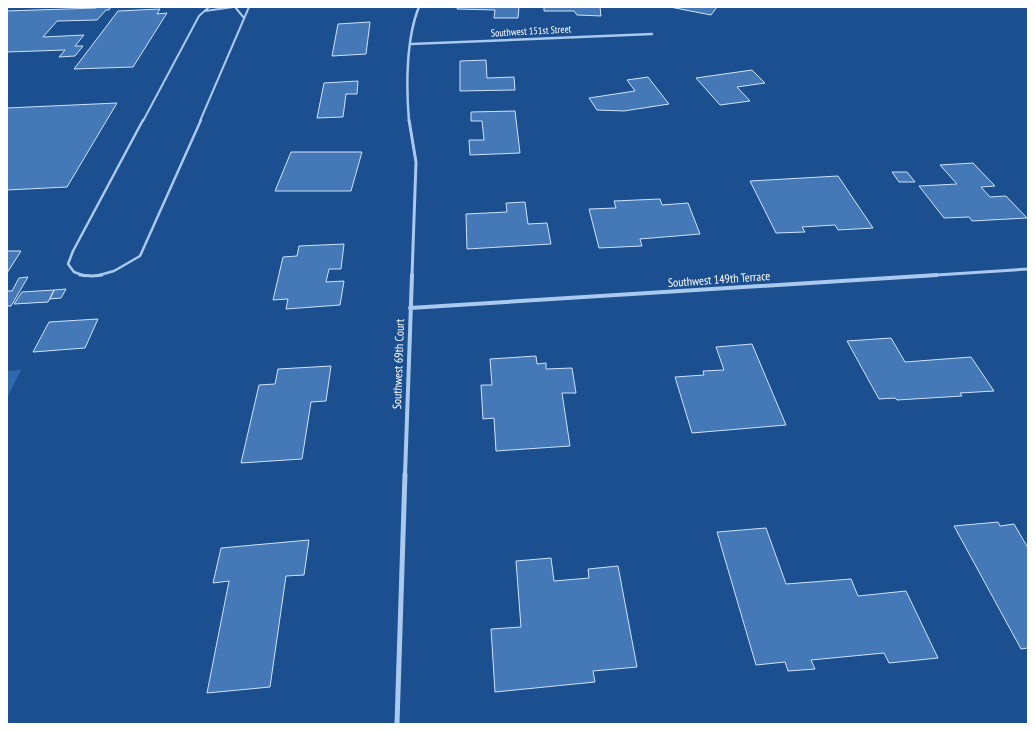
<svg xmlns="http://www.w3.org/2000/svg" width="1035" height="731" viewBox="0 0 1035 731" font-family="'PT Sans Narrow',sans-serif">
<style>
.green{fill:#2e69ad}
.building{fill:#4478b7;stroke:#cfe3fa}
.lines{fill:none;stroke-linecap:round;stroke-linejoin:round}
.service-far2{stroke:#a9c9ee;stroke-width:2}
.service-far1{stroke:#a9c9ee;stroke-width:2.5}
.service{stroke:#a9c9ee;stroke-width:3}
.minor-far3{stroke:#a9c9ee;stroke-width:2.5}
.minor-far2{stroke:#a9c9ee;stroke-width:3}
.minor-far1{stroke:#a9c9ee;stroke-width:4}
.minor{stroke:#a9c9ee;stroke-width:5}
.labels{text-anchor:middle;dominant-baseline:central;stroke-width:3.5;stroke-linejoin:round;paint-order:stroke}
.far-street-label{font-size:10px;fill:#fff;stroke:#1b4f8f}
.street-label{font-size:12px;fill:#fff;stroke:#1b4f8f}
</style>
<rect width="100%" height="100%" fill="#1b4f8f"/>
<path class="green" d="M21,370l-14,28v-27z"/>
<path class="building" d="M97,7h14l-2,3h-3l-9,10 -40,1 -14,16 41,-2 -9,11h8l-8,10 -16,1 6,-7 -58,2v-41l89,-3z
M458,7h61l-1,11h-24l1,-8 -38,-1z
M544,7h56l1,9 -24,-1 -3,-4h-30z
M670,7h47l-6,8z
M160,9l-3,5 10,-1 -34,54 -59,2 44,-58z
M370,22l-4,32 -34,2 6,-32z
M486,60l1,18 27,-1 1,13 -55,1v-30z
M752,70l13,13 -28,4 13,14 -30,4 -24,-27z
M648,77l21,27 -45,7 -27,-1 -8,-12 46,-7 -8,-11z
M358,81l-1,13h-11l-3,23 -26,1 7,-35z
M117,103l-50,84 -60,3v-82z
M515,111l5,42 -50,2 -1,-15h15l-2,-19h-11v-9z
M291,152h71l-11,39h-76z
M973,163l22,23 -14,1 9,10 16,-1 21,22 -55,3 -3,-4 -25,1 -25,-32 38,-2 -17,-19z
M892,172h15l8,10h-16z
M838,176l35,52 -35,2 -3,-5 -33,2 3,5 -29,1 -26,-52z
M660,199l2,6 26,-2 12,31 -60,5 2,7 -43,2 -10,-39 27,-1 -2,-7z
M525,202l3,22 19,-1 4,21 -84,5 -1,-35 41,-2 -1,-9z
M344,244l-3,25h-12l-3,13 18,-1 -4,24 -54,4 2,-10 -15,1 10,-43 14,-1 2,-10z
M7,251h14l-14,22z
M28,277l-17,29h-4v-15h5l7,-13z
M66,289l-5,9 -11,1 4,-9z
M54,290l-6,12 -34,2 8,-12z
M98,319l-13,29 -52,4 16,-30z
M891,338l14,24 66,-5 23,34 -34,2 2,3 -65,4 -2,-2 -16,1 -32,-58z
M752,344l34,81 -94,8 -17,-56 29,-2 -1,-4 21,-1 -8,-23z
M536,356l1,8 9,-1v6l26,-1 4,25h-14l8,53 -74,5 -2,-33 -11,1 -2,-34h11l-2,-26z
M331,366l-5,35 -15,1 -9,57 -61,4 18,-78 16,-1 3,-15z
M998,522l2,4 14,-2 14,24v100l-7,1 -67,-123z
M766,528l20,56 65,-5 7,17 48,-5 32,67 -49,5 -5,-10 -73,7 4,9 -27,2 -3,-9 -29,3 -39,-133z
M309,540l-5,35 -18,1 -16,111 -63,6 22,-112 -16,2 8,-35z
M551,558l3,23 35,-3 -1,-9 30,-3 19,101 -44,4 2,11 -100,10 -4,-63 30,-2 -5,-66z"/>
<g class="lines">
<path class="service-far2" d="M235,7l9,11
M205,11l28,-4
M143,121l56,-105 10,-9
M200,121l49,-114"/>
<path class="service-far1" d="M85,276l-11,-4 -6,-8 5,-13 70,-131
M96,276l18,-5 26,-15 61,-136"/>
<path class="service" d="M80,275l12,1 10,-1"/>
<path class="minor-far3" d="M411,44l241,-10
M409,121c-3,-34 -3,-83 10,-114"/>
<path class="minor-far2" d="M409,120l7,42 -4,114
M921,276l107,-7"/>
<path class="minor-far1" d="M410,308l527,-33
M405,475l7,-200"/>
<path class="minor" d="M397,724l8,-250"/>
</g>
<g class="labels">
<g class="far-street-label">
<text transform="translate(531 31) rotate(-3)">Southwest 151st Street</text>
</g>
<g class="street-label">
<text transform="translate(719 279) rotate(-4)">Southwest 149th Terrace</text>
<text transform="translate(398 364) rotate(-88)">Southwest 69th Court</text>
</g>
</g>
<rect width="1035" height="731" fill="none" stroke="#ffffff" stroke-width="16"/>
</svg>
